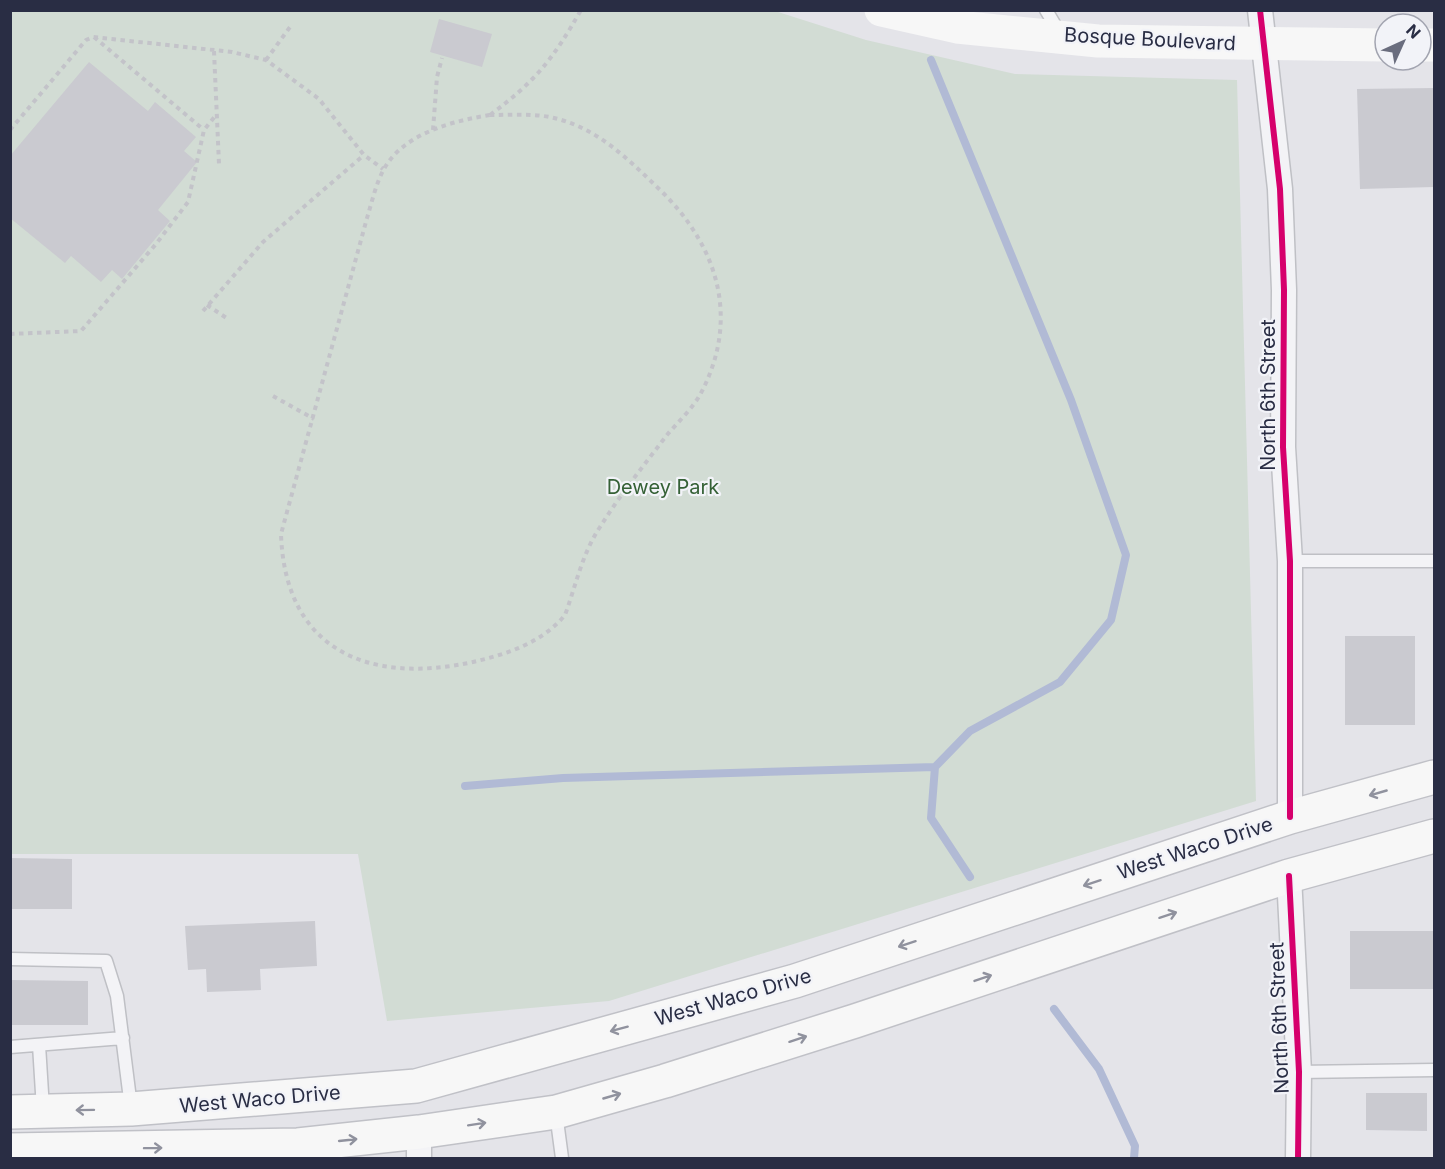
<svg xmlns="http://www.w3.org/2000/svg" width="1445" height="1169" viewBox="0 0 1445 1169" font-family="Inter,sans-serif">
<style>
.green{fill:#d2dcd4}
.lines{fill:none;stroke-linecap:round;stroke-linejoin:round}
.stream{stroke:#b1bad5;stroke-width:8}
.building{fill:#cacad0}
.lane-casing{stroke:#bfc0c5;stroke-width:15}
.street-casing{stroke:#bfc0c5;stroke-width:27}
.primary-casing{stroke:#c0c1c7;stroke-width:36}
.path{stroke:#c3c3c9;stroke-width:4;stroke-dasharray:4.5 4.5;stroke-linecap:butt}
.lane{stroke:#f3f3f6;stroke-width:12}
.street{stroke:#f3f3f6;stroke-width:24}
.secondary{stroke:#f7f7f7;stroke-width:33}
.primary{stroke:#f7f7f7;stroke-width:33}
.cycleway-casing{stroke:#f2f3f8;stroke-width:10}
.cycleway{stroke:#d6006c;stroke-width:6}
.oneway{stroke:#90929e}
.labels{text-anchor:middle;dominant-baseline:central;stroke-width:4.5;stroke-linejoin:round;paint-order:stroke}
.street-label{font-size:20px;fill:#292d44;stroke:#f2f3f8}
.park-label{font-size:20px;fill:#356136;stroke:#f2f3f8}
</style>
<rect width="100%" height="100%" fill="#e4e4e9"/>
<path class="green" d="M11,11h764l91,29 149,34 222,6 19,721 -647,200 -222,20 -29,-167h-347z"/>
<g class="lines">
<path class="stream" d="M931,60l140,340 55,155 -15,65 -51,62 -90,49 -35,36 -4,51 39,59
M465,786l98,-8 372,-11
M1054,1009l45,60 36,77 -1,12"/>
</g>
<path class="building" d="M439,19l53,15 -10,33 -52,-15z
M89,62l59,49 7,-9 41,35 -12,14 13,11 -39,48 12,11 -48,58 -10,-9 -11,12 -30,-26 -6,7 -55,-45v-62z
M1434,88v99l-74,2 -3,-100z
M1345,636h70v89h-70z
M10,858l62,1v50h-62z
M315,921l2,45 -57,3 1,21 -54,2 -1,-23 -18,1 -3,-44z
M1350,931h84v58h-84z
M10,980l78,1v44h-78z
M1366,1093h61v38l-61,-1z"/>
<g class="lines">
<g class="lane-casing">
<path id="lane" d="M1046,10l13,22
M1290,561h144
M10,959l96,2 11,35 14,111
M39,1045l4,64
M10,1047l113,-9
M1299,1072l135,-2
M556,1113l6,45"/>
</g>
<g class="street-casing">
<path id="street" d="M1260,10l20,179 4,101 -1,157 7,114v256
M1289,876l10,196 -1,86
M419,1132v26"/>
</g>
<g class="primary-casing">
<path id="primary" d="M10,1112l121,-3 285,-23 379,-105 495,-164 144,-40
M10,1150l288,-5 121,-13 137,-20 109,-31 190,-60 434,-145 145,-40"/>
</g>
<path class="path" d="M94,37l110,93
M214,51l5,113
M266,60l24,-33
M490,115c22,0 47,-2 68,4 41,11 70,40 100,69 59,56 83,129 43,205 -8,15 -23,29 -34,42 -23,30 -47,60 -67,92 -18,27 -24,58 -35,88 -23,28 -58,39 -92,47 -105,23 -188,-12 -192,-128l86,-316c5,-16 9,-35 17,-49 20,-36 69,-48 106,-54z
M490,115c46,-34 63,-56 91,-105
M10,130l76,-90 7,-3 139,15 34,8 53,39 45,56 19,14
M433,130l4,-53 5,-19
M207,305l21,14
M203,311l60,-69 101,-87
M10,334l71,-3 75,-87 32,-42 16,-72 12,-15
M273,396l41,23"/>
<use href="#lane" class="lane"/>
<use href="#street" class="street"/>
<path class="secondary" d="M881,10l76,17 141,14 287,4
M1421,45h13"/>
<use href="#primary" class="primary"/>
<g class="cycleway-casing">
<path id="cycleway" d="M1260,10l20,179 4,101 -1,157 7,114v256
M1289,876l10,196 -1,86"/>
</g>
<use href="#cycleway" class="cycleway"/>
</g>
<defs><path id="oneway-shaft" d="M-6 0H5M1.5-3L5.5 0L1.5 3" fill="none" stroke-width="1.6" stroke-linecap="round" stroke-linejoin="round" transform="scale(1.5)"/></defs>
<g class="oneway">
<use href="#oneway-shaft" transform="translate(1378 793) rotate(164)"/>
<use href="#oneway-shaft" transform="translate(1092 883) rotate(162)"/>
<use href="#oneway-shaft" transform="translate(1168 915) rotate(-18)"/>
<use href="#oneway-shaft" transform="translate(907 944) rotate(162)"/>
<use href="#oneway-shaft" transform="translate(983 978) rotate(-19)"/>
<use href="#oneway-shaft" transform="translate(619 1029) rotate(165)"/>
<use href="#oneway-shaft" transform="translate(798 1039) rotate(-18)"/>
<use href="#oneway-shaft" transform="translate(612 1096) rotate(-16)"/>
<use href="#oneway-shaft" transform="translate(85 1110) rotate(179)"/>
<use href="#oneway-shaft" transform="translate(477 1124) rotate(-9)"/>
<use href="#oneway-shaft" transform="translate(348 1140) rotate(-6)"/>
<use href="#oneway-shaft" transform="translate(153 1148) rotate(-1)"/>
</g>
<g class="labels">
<g class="street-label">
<text transform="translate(1150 39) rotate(3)">Bosque Boulevard</text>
<text transform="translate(1268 395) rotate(-90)">North 6th Street</text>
<text transform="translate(1195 848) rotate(-18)">West Waco Drive</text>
<text transform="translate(733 997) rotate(-16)">West Waco Drive</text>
<text transform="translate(1279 1018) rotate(-92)">North 6th Street</text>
<text transform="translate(260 1099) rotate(-5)">West Waco Drive</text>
</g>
<g class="park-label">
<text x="663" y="487">Dewey Park</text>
</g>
</g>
<rect width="1445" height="1169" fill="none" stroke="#292d44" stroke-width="24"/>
<g transform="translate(1403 42) rotate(45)"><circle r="28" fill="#f2f3f8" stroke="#a2a4b0" stroke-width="1.5"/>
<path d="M0-4.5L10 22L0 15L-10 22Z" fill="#6a6d7e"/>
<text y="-9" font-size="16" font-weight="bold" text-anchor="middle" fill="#292d44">N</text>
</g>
</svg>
